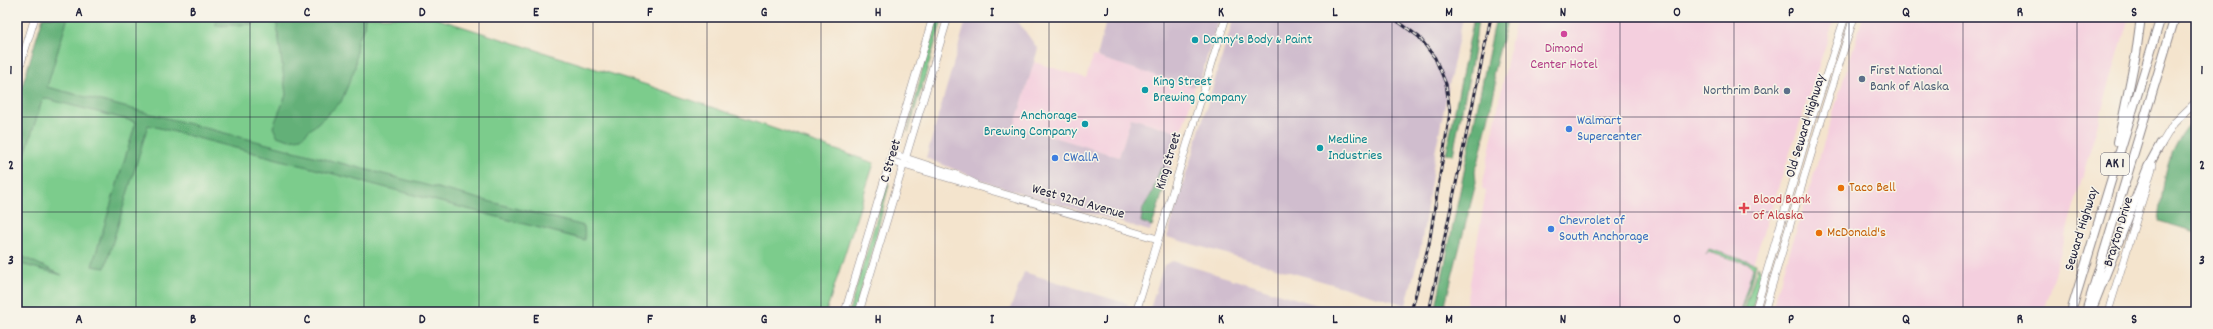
<svg xmlns="http://www.w3.org/2000/svg" width="2213" height="329" viewBox="0 0 2213 329" font-family="Dekko,sans-serif">
<style>
.built{fill:#f4cfde}
.industrial{fill:#d0bdce}
.green{fill:#7bcc8c;stroke:#4e7764}
.forest{fill:#64b078;stroke:#43695a}
.lines{fill:none;stroke-linecap:round;stroke-linejoin:round}
.secondary-casing{stroke:#8b8384;stroke-width:8}
.primary-casing{stroke:#8b8384;stroke-width:8}
.highway-casing{stroke:#8b8384;stroke-width:10}
.secondary{stroke:#fff;stroke-width:7}
.primary{stroke:#fff;stroke-width:7}
.highway{stroke:#fff;stroke-width:8}
.rail-casing{stroke:#22223b;stroke-width:3}
.rail{stroke:#f7f3e8;stroke-width:1.5;stroke-dasharray:4.5;stroke-linecap:butt}
.grid{fill:none;stroke:#22223b;stroke-width:1;stroke-opacity:0.55}
.hotel-dot{fill:#d1479c;stroke:#f7f3e8;stroke-width:1.5}
.culture-dot{fill:#0f9aa8;stroke:#f7f3e8;stroke-width:1.5}
.service-dot{fill:#5c6f8a;stroke:#f7f3e8;stroke-width:1.5}
.shop-dot{fill:#3f7fe0;stroke:#f7f3e8;stroke-width:1.5}
.food-dot{fill:#e8710a;stroke:#f7f3e8;stroke-width:1.5}
.health-dot{fill:#e0444e;stroke:#f7f3e8;stroke-width:1.5}
.labels{text-anchor:middle;dominant-baseline:central;stroke-width:3;stroke-linejoin:round;paint-order:stroke}
.shield{fill:#f7f3e8;stroke:#62616f;stroke-width:1}
.shield-label{font-size:13px;font-weight:bold;fill:#22223b}
.culture-label{font-size:14px;fill:#0d838f;stroke:#f7f3e8;text-anchor:start}
.hotel-label{font-size:14px;fill:#b23c85;stroke:#f7f3e8}
.service-label{font-size:14px;fill:#4e5e75;stroke:#f7f3e8;text-anchor:start}
.shop-label{font-size:14px;fill:#366cbe;stroke:#f7f3e8;text-anchor:start}
.street-label{font-size:14px;fill:#22223b;stroke:#f7f3e8}
.food-label{font-size:14px;fill:#c56008;stroke:#f7f3e8;text-anchor:start}
.health-label{font-size:14px;fill:#be3a42;stroke:#f7f3e8;text-anchor:start}
.neatline{fill:none;stroke:#22223b;stroke-width:1.5}
.grid-label{font-size:13px;text-anchor:middle;font-weight:bold;fill:#22223b}
</style>
<rect width="100%" height="100%" fill="#f7f3e8"/>
<filter id="ink" filterUnits="userSpaceOnUse"><feTurbulence type="fractalNoise" baseFrequency=".025" numOctaves="2"/><feDisplacementMap in="SourceGraphic" scale="8" xChannelSelector="R" yChannelSelector="G"/><feConvolveMatrix kernelMatrix="1 2 1 2 8 2 1 2 1" color-interpolation-filters="sRGB"/></filter>
<filter id="wash" filterUnits="userSpaceOnUse"><feTurbulence type="fractalNoise" baseFrequency=".012" numOctaves="4" result="noise"/><feDisplacementMap in="SourceGraphic" scale="16" xChannelSelector="R" yChannelSelector="G"/><feGaussianBlur stdDeviation="0.9" result="paint"/><feColorMatrix in="noise" values="0 0 0 0 0 0 0 0 0 0 0 0 0 0 0 0 0 1.4 0 .05"/><feComposite in="paint" operator="in"/></filter>
<g filter="url(#wash)">
<rect width="100%" height="100%" fill="#f4e4cd"/>
<path class="built" d="M1516,17h319l-83,250 1,1 -13,44h-275l21,-121 -4,-3z
M1863,17h266l-86,295h-272z
M1093,56l102,31 -14,46 -50,-15 -12,39 -104,-32 19,-63 52,16z"/>
<path class="industrial" d="M967,17h35l17,6 19,26 -23,76 104,32 12,-39 50,15 -31,98 -156,-46 -68,-27z
M1107,17h112l-20,67 -7,3 -95,-30z
M1234,17h229l-27,131 -15,98 -15,59 -239,-68z
M1173,261l114,35 52,16h-190l15,-47z
M1024,272l104,32 -3,8h-116z"/>
<path class="green" d="M45,17h387l215,68 227,78 -48,149h-809v-197z
M938,17h5l-35,115 15,-65z
M887,184h2l-18,72 -17,56h-5z
M1709,249l47,15 -14,48h-2l13,-44 -4,-4 -41,-12 -2,3z
M1758,266l4,9 -11,37h-7z"/>
<path class="forest" d="M43,17h25l-21,70 537,139 1,14 -437,-115 -43,143 -13,-2 44,-144 -93,-24 -26,81v-76z
M215,17h49l-7,2 -4,5 -37,2z
M272,17h93l-1,12 -7,11 -2,28 -14,34 -40,36 -12,2 -12,-4 -4,-9 13,-32 -10,-77z
M1474,17h4c-4,47 -17,92 -25,138l-7,-1z
M1496,17h12l-15,57 3,10 -18,80 -3,6 1,13 -33,129h-8z
M2196,118v114l-37,-11c5,-42 6,-71 37,-103z
M1161,168l9,2 -18,56 -11,-4 2,-14 9,-15z
M17,254l45,21 -45,-12z"/>
</g>
<g filter="url(#ink)">
<g class="lines">
<g class="secondary-casing">
<path id="secondary" d="M17,76l18,-59
M2159,148l15,-25 22,-21
M893,154l64,21 17,8
M890,161l268,78
M1136,312l90,-295
M1755,312l54,-184 36,-111
M1764,312l54,-181 36,-114
M2108,312l45,-147"/>
</g>
<g class="primary-casing">
<path id="primary" d="M845,312l88,-295
M859,312l89,-295"/>
</g>
<g class="highway-casing">
<path id="highway" d="M2194,17l2,4
M2118,142l18,-88 5,-37
M2094,304l54,-137 13,-24
M2071,312l90,-295
M2086,312l89,-295"/>
</g>
<use href="#secondary" class="secondary"/>
<use href="#primary" class="primary"/>
<use href="#highway" class="highway"/>
<g class="rail-casing">
<path id="rail" d="M1392,17l27,20 16,21 11,26 4,28 -21,132 -18,68
M1429,312l62,-295"/>
</g>
<use href="#rail" class="rail"/>
</g>
</g>
<path class="grid" d="M136,17v295M250,17v295M364,17v295M479,17v295M593,17v295M707,17v295M821,17v295M935,17v295M1049,17v295M1164,17v295M1278,17v295M1392,17v295M1506,17v295M1620,17v295M1734,17v295M1849,17v295M1963,17v295M2077,17v295M17,117h2179M17,212h2179"/>
<circle class="hotel-dot" cx="1564" cy="34" r="4"/>
<g class="culture-dot">
<circle cx="1195" cy="40" r="4"/>
<circle cx="1145" cy="90" r="4"/>
<circle cx="1085" cy="124" r="4"/>
<circle cx="1320" cy="148" r="4"/>
</g>
<g class="service-dot">
<circle cx="1862" cy="79" r="4"/>
<circle cx="1787" cy="91" r="4"/>
</g>
<g class="shop-dot">
<circle cx="1569" cy="129" r="4"/>
<circle cx="1055" cy="158" r="4"/>
<circle cx="1551" cy="229" r="4"/>
</g>
<g class="food-dot">
<circle cx="1841" cy="188" r="4"/>
<circle cx="1819" cy="233" r="4"/>
</g>
<path class="health-dot" d="M1742 202h4v4h4v4h-4v4h-4v-4h-4v-4h4z"/>
<g class="labels">
<rect class="shield" x="2101" y="153" width="28" height="22" rx="3"/>
<g class="shield-label">
<text x="2115" y="164">AK 1</text>
</g>
<g class="culture-label">
<text x="1203" y="40">Danny's Body &amp; Paint</text>
<text x="1153" y="82">King Street<tspan x="1153" dy="16">Brewing Company</tspan></text>
<text x="1077" y="116" text-anchor="end">Anchorage<tspan x="1077" dy="16">Brewing Company</tspan></text>
<text x="1328" y="140">Medline<tspan x="1328" dy="16">Industries</tspan></text>
</g>
<g class="hotel-label">
<text x="1564" y="49">Dimond<tspan x="1564" dy="16">Center Hotel</tspan></text>
</g>
<g class="service-label">
<text x="1870" y="71">First National<tspan x="1870" dy="16">Bank of Alaska</tspan></text>
<text x="1779" y="91" text-anchor="end">Northrim Bank</text>
</g>
<g class="shop-label">
<text x="1577" y="121">Walmart<tspan x="1577" dy="16">Supercenter</tspan></text>
<text x="1063" y="158">CWallA</text>
<text x="1559" y="221">Chevrolet of<tspan x="1559" dy="16">South Anchorage</tspan></text>
</g>
<g class="street-label">
<text transform="translate(1806 126) rotate(-73)">Old Seward Highway</text>
<text transform="translate(891 161) rotate(-73)">C Street</text>
<text transform="translate(1169 161) rotate(-73)">King Street</text>
<text transform="translate(1078 202) rotate(16)">West 92nd Avenue</text>
<text transform="translate(2082 229) rotate(-73)">Seward Highway</text>
<text transform="translate(2119 232) rotate(-73)">Brayton Drive</text>
</g>
<g class="food-label">
<text x="1849" y="188">Taco Bell</text>
<text x="1827" y="233">McDonald's</text>
</g>
<g class="health-label">
<text x="1753" y="200">Blood Bank<tspan x="1753" dy="16">of Alaska</tspan></text>
</g>
</g>
<rect width="2213" height="329" fill="none" stroke="#f7f3e8" stroke-width="44"/>
<rect x="22" y="22" width="2169" height="285" class="neatline"/>
<g class="grid-label">
<text x="79" y="16">A</text>
<text x="193" y="16">B</text>
<text x="307" y="16">C</text>
<text x="422" y="16">D</text>
<text x="536" y="16">E</text>
<text x="650" y="16">F</text>
<text x="764" y="16">G</text>
<text x="878" y="16">H</text>
<text x="992" y="16">I</text>
<text x="1106" y="16">J</text>
<text x="1221" y="16">K</text>
<text x="1335" y="16">L</text>
<text x="1449" y="16">M</text>
<text x="1563" y="16">N</text>
<text x="1677" y="16">O</text>
<text x="1791" y="16">P</text>
<text x="1906" y="16">Q</text>
<text x="2020" y="16">R</text>
<text x="2134" y="16">S</text>
<text x="11" y="74">1</text>
<text x="2202" y="74">1</text>
<text x="11" y="169">2</text>
<text x="2202" y="169">2</text>
<text x="11" y="264">3</text>
<text x="2202" y="264">3</text>
<text x="79" y="323">A</text>
<text x="193" y="323">B</text>
<text x="307" y="323">C</text>
<text x="422" y="323">D</text>
<text x="536" y="323">E</text>
<text x="650" y="323">F</text>
<text x="764" y="323">G</text>
<text x="878" y="323">H</text>
<text x="992" y="323">I</text>
<text x="1106" y="323">J</text>
<text x="1221" y="323">K</text>
<text x="1335" y="323">L</text>
<text x="1449" y="323">M</text>
<text x="1563" y="323">N</text>
<text x="1677" y="323">O</text>
<text x="1791" y="323">P</text>
<text x="1906" y="323">Q</text>
<text x="2020" y="323">R</text>
<text x="2134" y="323">S</text>
</g>
</svg>
